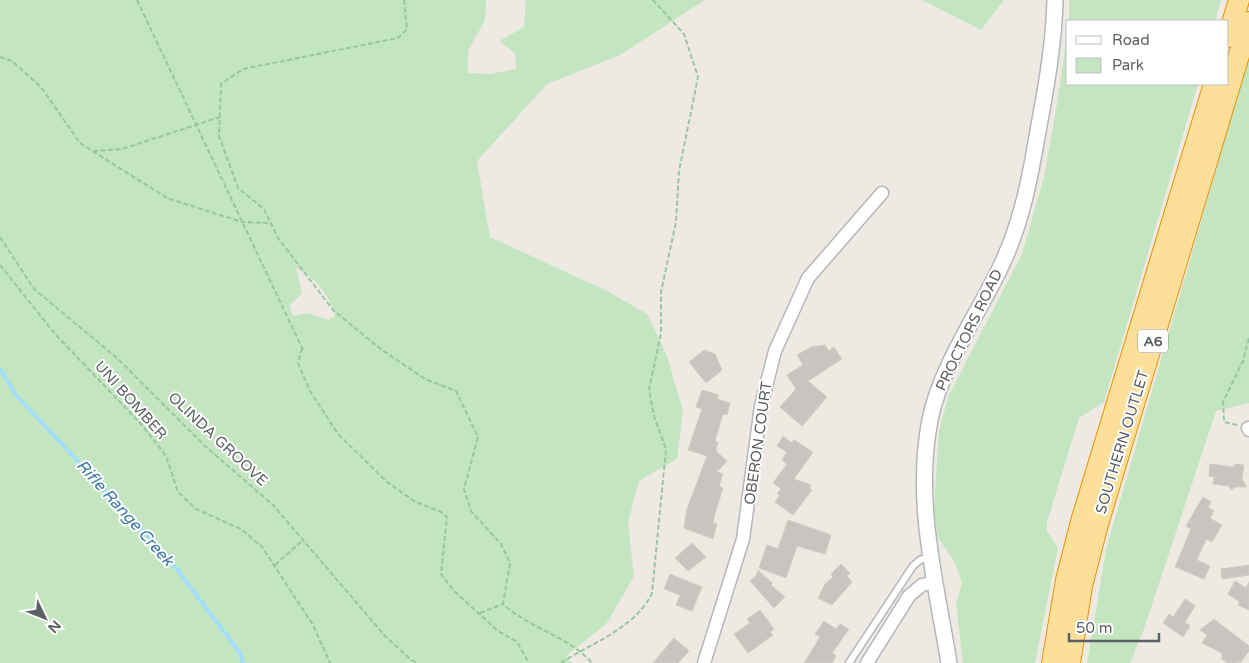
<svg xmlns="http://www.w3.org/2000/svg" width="1249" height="663" viewBox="0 0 1249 663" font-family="'Varela Round',sans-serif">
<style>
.green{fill:#c3e5c0;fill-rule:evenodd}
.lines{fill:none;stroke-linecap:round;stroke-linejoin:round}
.stream{stroke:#a3defe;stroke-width:4}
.building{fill:#c8c5c0;stroke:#d2ccc1}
.service-casing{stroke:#b4b6ba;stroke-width:9}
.minor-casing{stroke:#b4b6ba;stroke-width:15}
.tertiary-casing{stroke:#b4b6ba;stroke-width:18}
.trunk-casing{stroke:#ed9003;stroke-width:22}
.path{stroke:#99c6a2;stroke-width:2;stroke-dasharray:5 2.5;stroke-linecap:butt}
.service{stroke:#fff;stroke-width:6}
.minor{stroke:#fff;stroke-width:12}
.tertiary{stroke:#fff;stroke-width:15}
.trunk{stroke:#fce09a;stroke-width:20}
.labels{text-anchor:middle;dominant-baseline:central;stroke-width:4;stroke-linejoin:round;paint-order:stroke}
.shield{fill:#fff;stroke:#8c9092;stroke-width:1}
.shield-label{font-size:14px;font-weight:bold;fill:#5b6063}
.street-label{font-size:15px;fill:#5b6063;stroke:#fff}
.water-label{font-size:16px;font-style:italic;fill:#3d7aa7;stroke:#fff}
</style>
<rect width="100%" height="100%" fill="#eeeae3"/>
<path class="green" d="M0,0h486l-1,20 -17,31v22l22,1 26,-5 -1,-16 -16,-12 25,-14 2,-27h179l-85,55 -73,29 -70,77 13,76 117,54 40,23 20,42 16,55 -6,48 -38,22 -11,42 6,53 -27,47 -41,33 5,7h-571zM296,268c19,9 34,28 39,48l-6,4 -21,-7 -15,3 -4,-10 13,-13z
M922,0h82l-23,30z
M1069,0h152l-6,21h-146z
M1068,28v56h130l-94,318 -25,16 -32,104v9l11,17 -23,115h-72l-7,-59 6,-21 -8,-22 -16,-23 -4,-29 5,-77 9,-35 74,-143 22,-77 13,-73z
M1249,57v346l-33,8 -72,218 -14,34h-43l19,-114z"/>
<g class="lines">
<path class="stream" d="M0,369l16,26 154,165 70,93 3,10"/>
</g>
<path class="building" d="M825,345l4,6 5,-4 8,12 -34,22 19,16 -25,29 -22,-19 16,-18 -9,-14 16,-10 -6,-10 14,-8z
M704,350l11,4 7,16 -16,13 -17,-21z
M702,390l17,5 -2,4 13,4 -3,12 -4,-1 -8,27 3,1 -2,9 11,10 -10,11 6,2 -4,12 4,2 -8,25 -2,10 4,1 -4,15 -29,-11 3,-19 20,-53 -19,-6 14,-41 -6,-2z
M783,436l9,7 2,-3 19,12 -19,27 17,6 -2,3 3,2 -19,25 -18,-13 5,-7 -3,-1 4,-5 -8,-6 14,-19 -5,-4 5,-8 -10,-6z
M1210,464l24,3v-3l10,1 -2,14 5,8h-12l-4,3 -2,-4 -16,-2 1,-7 -5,-1z
M1203,497l8,5 -3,5 6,4 -4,7 12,7 -10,17 -6,-3 -9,21 13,6 -6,13 -29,-12 16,-38 -5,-3z
M788,520l43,15 -6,19 -28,-8 -11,32 -27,-10 8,-23 11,4z
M692,543l14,14 -18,14 -13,-13z
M841,564l9,9 -3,3 5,6 -20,23 -14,-7 7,-14 8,-7 -2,-3z
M1249,565v10l-27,4 -1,-10z
M758,570l14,13 -1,2 14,12 -11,11 -24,-27 6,-5z
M670,574l32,13 -10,24 -16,-6 4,-10 -16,-6z
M1235,581l11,7 3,-6v28l-11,-5 2,-3 -12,-8z
M1185,599l10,7 -10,16 5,4 -7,11 -20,-14 6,-9 4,3z
M760,610l14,19 -4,3 3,3 -25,18 -14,-19 16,-11 -3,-4z
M1214,619l35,27v5l-8,11 -13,1 -6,-4v-6l-20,-10 5,-8 -7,-5z
M824,621l12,8 4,-5 9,5 -17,24 4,3 -4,7h-28l16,-26 -5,-3z
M674,638l15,13 -11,12h-25z"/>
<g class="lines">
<g class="service-casing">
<path id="service" d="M849,663l64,-97 7,-6 10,-4"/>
</g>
<g class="minor-casing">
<path id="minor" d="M1248,428l1,2
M704,663l39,-124 18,-133 14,-55 33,-73 74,-85
M867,663l42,-67 13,-11 13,-3"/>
</g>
<g class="tertiary-casing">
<path id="tertiary" d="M949,663c-13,-80 -35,-162 -19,-243 10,-52 49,-107 71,-154 21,-44 29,-88 37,-135 8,-43 16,-87 17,-131"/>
</g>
<g class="trunk-casing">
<path id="trunk" d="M1228,37l11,-37
M1052,663l14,-83 16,-62 132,-434
M1070,663l12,-77 16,-62 151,-502"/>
</g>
<path class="path" d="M137,0l167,352
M404,0l3,29 -9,9 -155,31 -22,15 -2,52 19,52 26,21 14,29 55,72 49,40 43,29 31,12 22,46 -14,52 7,22 30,33 9,19 -7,41c27,25 64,31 89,59
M0,57l12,4 29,26 39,56 87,55 75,24 29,1
M93,151l29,-2 98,-32
M0,237l34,52 83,69 88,88 68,59 112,131 26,24 7,3
M0,265l55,69 87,91 24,31 12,36 18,17 45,20 21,18 51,78 17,38
M302,348l-4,15 12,28 28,43 49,48 27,19 27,11 6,5 -6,57 12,16 45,41 19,11 12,21
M1237,425l-13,-3 -1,-20 20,-41 6,-23
M275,565l28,-25
M480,613l23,-9
M561,663c30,-20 75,-35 91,-70l14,-144 -12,-33 -5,-26 12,-57v-41l15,-70 3,-51 19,-94 -14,-43 -31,-34"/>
<use href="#service" class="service"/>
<use href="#minor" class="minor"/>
<use href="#tertiary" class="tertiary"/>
<use href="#trunk" class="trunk"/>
</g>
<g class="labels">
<rect class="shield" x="1138" y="329.5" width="30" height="23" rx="4"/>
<g class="shield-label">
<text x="1153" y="341">A6</text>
</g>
<g class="street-label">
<text transform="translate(969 330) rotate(-64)">PROCTORS ROAD</text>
<text transform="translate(131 400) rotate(48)">UNI BOMBER</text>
<text transform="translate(218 439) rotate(43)">OLINDA GROOVE</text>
<text transform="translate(1122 442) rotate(-73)">SOUTHERN OUTLET</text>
<text transform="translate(758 443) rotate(-82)">OBERON COURT</text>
</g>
<g class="water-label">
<text transform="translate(125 513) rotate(48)">Rifle Range Creek</text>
</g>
</g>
<rect x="1066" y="20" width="162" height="65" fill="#ffffff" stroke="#bdbfc1"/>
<rect x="1076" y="36" width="25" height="8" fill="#ffffff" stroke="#bdbfc1"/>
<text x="1112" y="45" font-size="15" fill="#5b6063">Road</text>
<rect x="1076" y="58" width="25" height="15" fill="#c3e5c0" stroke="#bdbfc1"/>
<text x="1112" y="70" font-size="15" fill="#5b6063">Park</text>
<g transform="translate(45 618) rotate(133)" stroke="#ffffff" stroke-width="4" paint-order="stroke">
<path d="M0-4L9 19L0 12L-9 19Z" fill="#5b6063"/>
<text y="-8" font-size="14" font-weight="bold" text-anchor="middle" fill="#5b6063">N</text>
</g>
<path d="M1069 633v8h90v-8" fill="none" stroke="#5b6063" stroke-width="2.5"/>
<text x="1076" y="633" font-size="15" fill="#5b6063" stroke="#ffffff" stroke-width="4" paint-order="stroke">50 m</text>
</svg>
